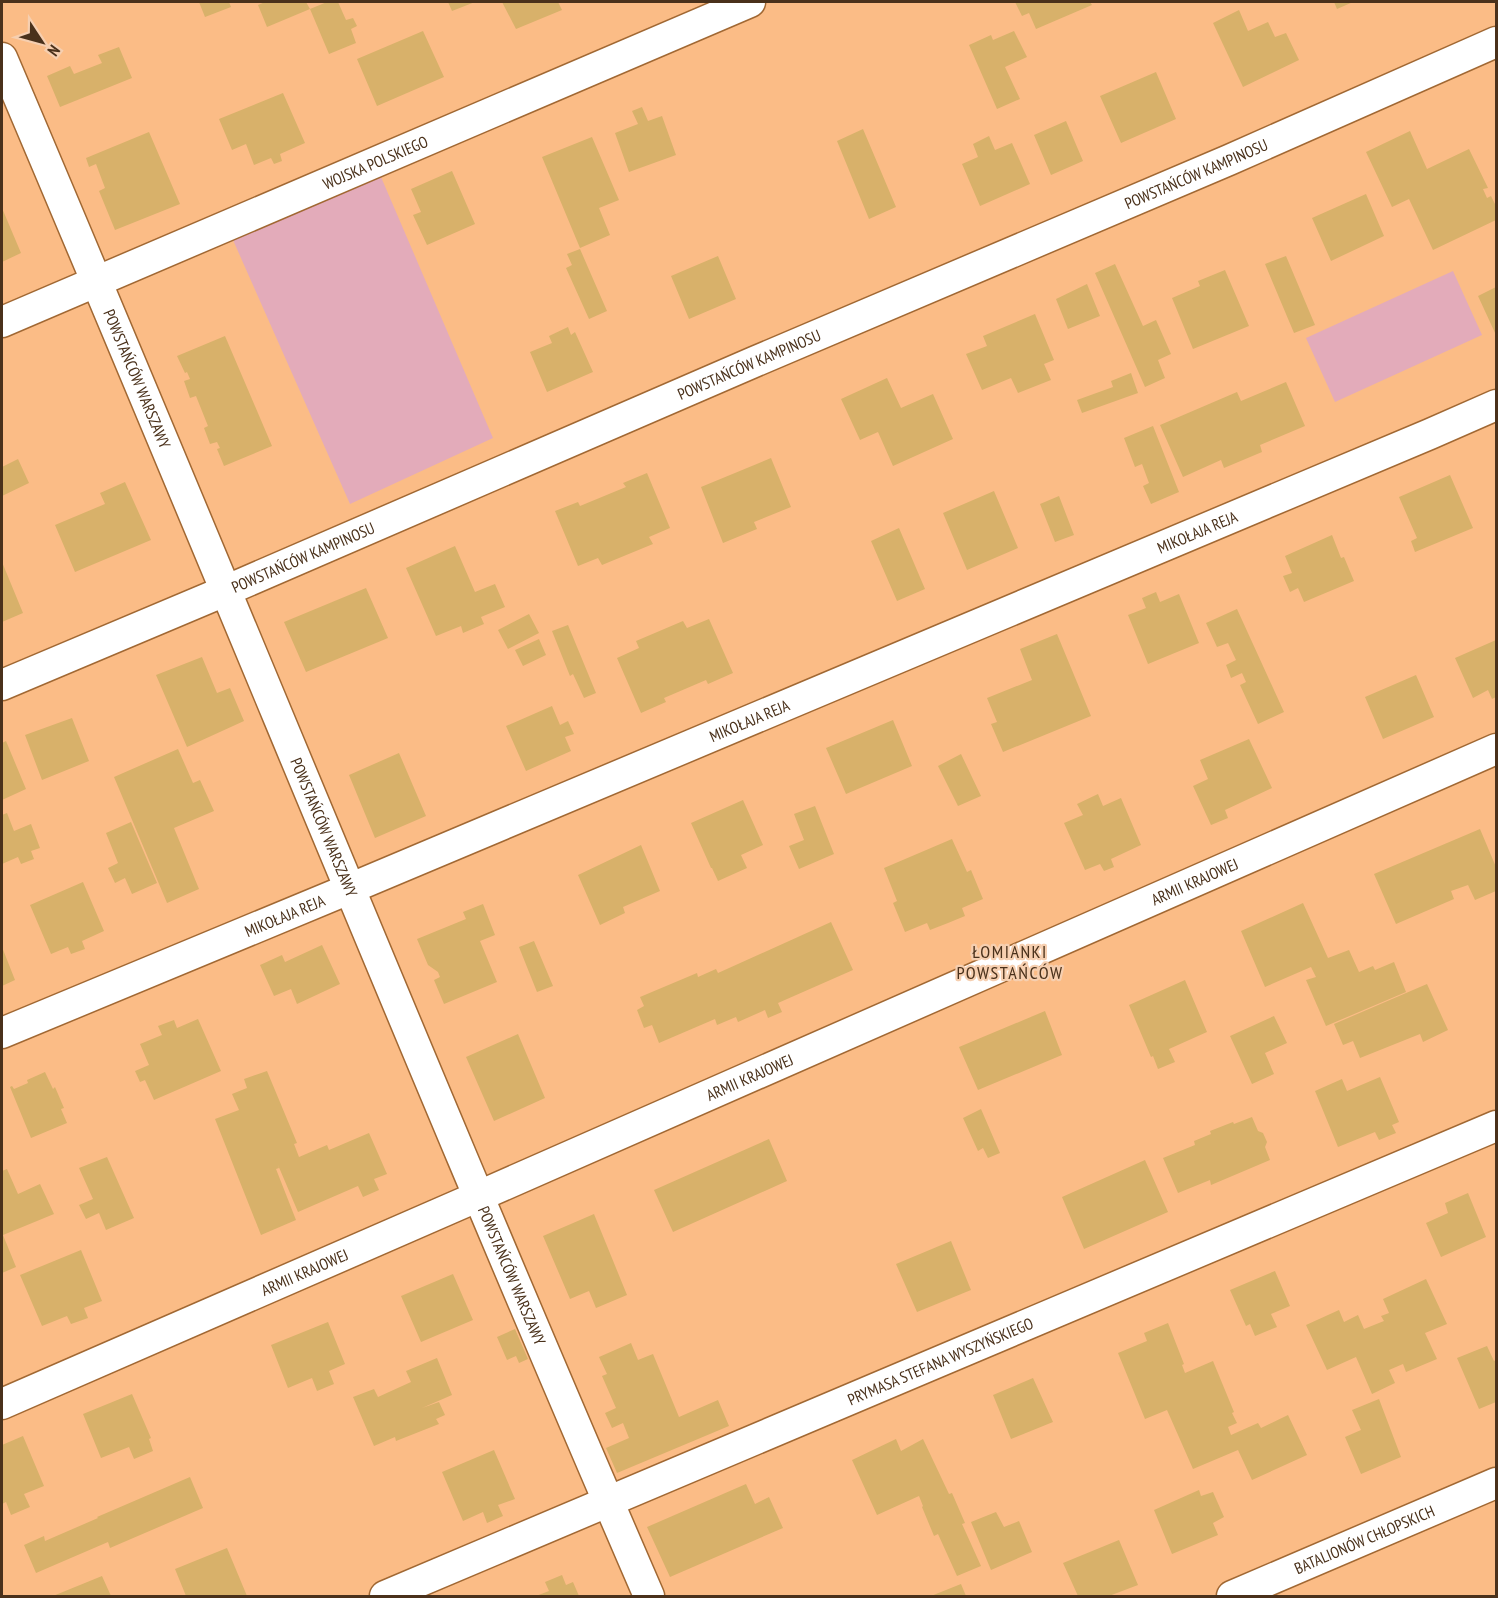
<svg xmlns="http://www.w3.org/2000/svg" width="1498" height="1598" viewBox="0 0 1498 1598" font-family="'PT Sans Narrow',sans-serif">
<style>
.green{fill:#e3abba}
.building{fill:#d8b16a}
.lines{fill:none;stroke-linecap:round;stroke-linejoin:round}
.minor-casing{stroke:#a16833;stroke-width:33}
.minor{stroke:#fff;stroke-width:30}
.labels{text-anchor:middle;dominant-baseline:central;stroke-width:4.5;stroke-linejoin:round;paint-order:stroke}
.street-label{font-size:16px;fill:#4a311b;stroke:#f6cfb0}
.neighbourhood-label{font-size:18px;letter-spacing:1.5px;fill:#4a311b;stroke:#f6cfb0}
</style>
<rect width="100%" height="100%" fill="#fbbc86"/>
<path class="green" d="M381,177l112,261 -143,66 -117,-264z
M1453,271l29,64 -147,67 -29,-64z"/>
<path class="building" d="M199,2h30l2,5 -26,10z
M265,2h41l4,7 -43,18 -9,-22z
M327,2h11l8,18 7,-2 4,8 -6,3 5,14 -27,11 -19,-45z
M448,2h27l-23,9z
M502,2h56l4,8 -46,19z
M1015,2h75l2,3 -56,24 -7,-16 -7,3z
M1334,2h19l-16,7z
M1239,10l9,21 20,-9 7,15 11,-4 13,27 -56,27 -30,-64z
M423,31l21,46 -67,29 -20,-47z
M1014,31l13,26 -22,10 15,32 -23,10 -28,-64 22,-10 2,5z
M119,47l13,31 -72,29 -13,-31 23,-10 4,8 28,-11 -4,-8z
M1156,72l20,47 -55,24 -21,-47z
M283,93l22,50 -25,11 2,7 -8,3 -3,-6 -17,7 -8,-21 -14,6 -13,-31z
M642,107l6,14 14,-5 14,39 -47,17 -14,-39 23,-9 -6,-13z
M1066,121l17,40 -32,14 -17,-40z
M863,129l33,78 -27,12 -32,-78z
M1410,131l17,38 42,-20 19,39 -5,1 4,9 4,-2 5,10v14l-63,30 -24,-51 -17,8 -26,-55z
M149,132l31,72 -65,26 -16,-39 6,-3 -9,-24 -7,3 -3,-9z
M989,136l6,14 17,-7 18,41 -50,22 -18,-42 16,-7 -5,-13z
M592,137l27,63 -20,8 11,27 -30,13 -38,-91z
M452,171l23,53 -48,21 -14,-30 8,-3 -10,-23z
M1366,194l18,42 -53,25 -19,-43z
M2,208l19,45 -19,9z
M580,249l27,62 -18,8 -23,-51 6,-3 -5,-11z
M718,256l18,43 -47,20 -18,-43z
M1286,256l29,69 -21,8 -29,-69z
M1115,264l28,62 13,-6 15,34 -13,6 7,18 -20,9 -50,-114z
M1225,270l24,56 -56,23 -21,-51 28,-12 -2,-5z
M1087,284l13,32 -32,13 -12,-30z
M1496,287v48l-18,-39z
M1035,314l19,46 -10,4 7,16 -33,13 -7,-15 -29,12 -16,-36 21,-8 -4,-10z
M568,327l3,8 4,-3 18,40 -46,20 -17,-40 22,-9 -3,-7z
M225,336l47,110 -48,20 -7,-17 3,-1 -3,-6 -7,2 -6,-16 4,-2 -12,-30 -6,2 -6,-17 6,-2 -3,-7 -2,1 -8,-17z
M1131,373l7,20 -56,20 -5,-13 36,-13 -2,-6z
M887,378l14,30 32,-14 20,45 -60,27 -15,-34 -18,8 -19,-41z
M1286,382l19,44 -45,19 2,7 -38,16 -3,-8 -38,17 -23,-52 77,-33 4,9z
M1153,426l26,66 -28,12 -8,-18 6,-3 -7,-19 -7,3 -11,-29z
M771,458l20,49 -37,15 3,7 -34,14 -22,-56z
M18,459l11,24 -27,13v-29z
M647,473l23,55 -21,9 4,7 -51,21 -4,-7 -20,8 -23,-55 23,-9 2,4 46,-19 -3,-4z
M1450,475l23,53 -58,24 -4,-11 6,-3 -18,-41z
M125,482l26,58 -76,32 -20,-47 50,-21 -5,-11z
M994,491l24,57 -51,22 -24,-57z
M1059,496l15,39 -19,7 -15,-38z
M899,528l26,61 -28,12 -26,-60z
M1332,535l9,23 3,-1 10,24 -50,21 -6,-14 -8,4 -7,-16 9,-3 -7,-17z
M455,546l20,46 20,-8 10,23 -24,10 3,7 -21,9 -2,-7 -25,10 -30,-68z
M2,562l21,51 -21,9z
M366,588l22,50 -82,34 -22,-50z
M1156,592l4,10 19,-8 20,49 -51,21 -20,-49 18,-7 -4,-10z
M1237,609l47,103 -26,12 -18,-39 6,-3 -4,-9 -11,5 -5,-13 10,-5 -8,-17 -11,4 -11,-24z
M529,614l10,19 -31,16 -10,-19z
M709,619l24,54 -25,11 -2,-4 -42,18 2,4 -25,11 -24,-55 22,-10 -3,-7 47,-20 4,7z
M568,625l28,68 -12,5 -11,-24 -3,2 -18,-45z
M1057,634l34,82 -88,36 -12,-28 6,-2 -10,-24 45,-18 -12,-31z
M539,639l7,16 -23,11 -8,-16z
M1496,640v57l-4,2 -4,-9 -15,8 -18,-40z
M202,657l15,36 13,-5 14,33 -57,26 -31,-72z
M1416,675l18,42 -51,22 -18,-42z
M552,706l8,19 8,-4 6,13 -9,3 6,14 -45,20 -20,-45z
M72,718l17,43 -47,19 -17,-45z
M893,720l19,46 -66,28 -20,-46z
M1249,739l23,49 -47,22 3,8 -17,7 -18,-39 15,-7 -8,-19z
M6,741l20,48 -24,11v-57z
M178,749l15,34 7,-3 14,31 -40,17 25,61 -32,14 -53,-126z
M399,753l27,63 -51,22 -26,-63z
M961,754l20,42 -23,10 -20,-40z
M1098,794l5,12 18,-8 20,47 -30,14 3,8 -10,4 -4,-7 -15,6 -21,-47 19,-8 -6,-11z
M743,800l20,45 -22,10 6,13 -29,13 -6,-13h-1l-20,-45z
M815,806l19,48 -35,15 -10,-23 15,-6 -10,-26z
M7,813l7,18 17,-7 9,24 -9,3 3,8 -13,5 -3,-7 -16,7v-49z
M131,822l26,61 -25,11 -7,-16 -10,5 -7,-15 10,-5 -12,-30z
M1480,829l16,38v24l-21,9 -7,-15 -17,6 3,8 -58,25 -22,-50z
M952,839l15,33 4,-2 12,29 -21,9 3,8 -17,7 -18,7 -3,-7 -22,9 -12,-29 4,-2 -13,-33z
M641,845l19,46 -37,16 2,6 -25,12 -22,-50z
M83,882l21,49 -22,10 3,8 -14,5 -3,-7 -17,7 -21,-49z
M1303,903l25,55 21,-8 10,22 14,-6 2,4 19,-8 12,30 -80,34 -20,-46 10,-3 -5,-10 -46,20 -24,-56z
M483,904l12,31 -15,6 17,41 -53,22 -10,-24 6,-3 -2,-5 -10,-7 -11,-26 49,-20 -3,-7z
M831,922l22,48 -75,33 4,9 -14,6 -3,-8 -27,12 -2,-5 -19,8 -2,-6 -56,24 -7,-18 -8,3 -7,-18 7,-4 -4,-9 57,-24 1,4 18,-8 2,4z
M534,941l19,45 -16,6 -18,-45z
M322,945l18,39 -43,20 -6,-15 -17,7 -14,-31 22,-10 3,7z
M2,947l13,33 -13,6z
M1185,980l22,52 -38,17 6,13 -17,7 -5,-13 -2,1 -22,-52z
M1427,984l21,46 -25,12 -3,-8 -60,24 -7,-17 -10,4 -9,-21z
M1045,1011l17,44 -84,35 -19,-43z
M1274,1016l13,27 -22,10 9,21 -22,10 -22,-48z
M198,1019l23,52 -67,29 -9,-20 -5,2 -5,-11 14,-6 -9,-21 22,-9 -4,-9 16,-6 3,8z
M518,1034l27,64 -51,23 -28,-64z
M267,1071l30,72 -3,1 5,13 28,-12 2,5 40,-17 18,41 -13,5 5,11 -16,7 -5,-11 -60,26 -20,-47 1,3 -3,1 20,51 -35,15 -46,-116 24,-9 -7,-16 15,-6 -3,-9z
M45,1072l8,17 2,-2 9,21 -3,1 6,14 -36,15 -21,-51 2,-1 2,3 14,-6 -1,-3z
M1380,1077l19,45 -7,3 4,8 -17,7 -4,-8 -37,15 -23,-56 27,-12 5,12z
M981,1109l19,44 -12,5 -5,-10 -5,3 -15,-33z
M1252,1117l6,14 5,2 4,9 -2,5 5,13 -59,25 -1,-5 -32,13 -15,-35 32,-13 -1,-4 17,-7 -1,-3 23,-9 1,2z
M769,1139l18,42 -114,51 -19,-42z
M107,1157l27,61 -28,12 -7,-17 -13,6 -7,-14 14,-6 -14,-31z
M1145,1160l23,52 -84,37 -22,-52z
M7,1169l11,25 22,-10 14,30 -51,21 13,32 -14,6v-102z
M1468,1193l18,44 -45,20 -15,-34 22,-10 -3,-10z
M594,1214l33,81 -31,13 -7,-17 -19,8 -27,-63z
M951,1241l20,49 -54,22 -21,-48z
M81,1250l21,51 -18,7 4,10 -17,6 -4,-8 -25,10 -22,-51z
M1275,1271l15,35 -19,8 6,13 -22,9 -5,-12 -4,2 -16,-36z
M453,1274l20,46 -52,22 -20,-46z
M1426,1279l21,45 -22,9 12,26 -31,13 -3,-8 -14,6 6,13 -23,11 -16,-37 -29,13 -21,-45 33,-15 5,12 14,-7 6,14 20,-8 -3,-5 8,-3 -6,-14z
M328,1322l17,42 -16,7 5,13 -17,7 -5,-13 -24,10 -17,-43z
M1168,1323l16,41 -2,1 3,8 28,-12 21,51 -2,1 5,10 -9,4 3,8 27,-12 3,5 27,-13 19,40 -55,25 -14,-30 -45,19 -26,-59 -22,9 -27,-66 29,-12 -3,-8z
M515,1329l13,30 -9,4 -3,-7 -9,4 -10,-23z
M631,1343l7,17 15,-6 26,63 39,-17 11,26 -112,47 -11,-25 23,-10 -6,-15 -11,5 -7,-15 11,-5 -14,-32 5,-2 -8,-17z
M1487,1346l7,15 2,-1v42l-17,7 -22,-51z
M437,1358l15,37 -30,13 17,-6 6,13 -9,4 3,5 -43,17 -1,-4 -21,9 -21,-49 21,-8 4,8 33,-15 -5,-11z
M1033,1378l20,44 -42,17 -18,-44z
M132,1394l19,44 -2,1 4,12 -19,8 -5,-12 -28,11 -18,-44z
M1379,1399l22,58 -40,17 -16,-37 16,-7 -9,-20z
M23,1436l21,50 -20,8 6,13 -19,8 -5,-13 -4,2v-59z
M896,1439l5,12 22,-12 26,55 3,-1 13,30 -3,1 19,42 -24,10 -19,-42 -4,2 -12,-29 1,-1 -4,-10 -42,19 -25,-55z
M494,1450l21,49 -17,6 5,11 -16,7 -4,-11 -20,9 -21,-49z
M190,1477l13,31 -93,40 -2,-6 -72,31 -12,-28 20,-9 1,5 53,-23 -1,-1z
M746,1484l9,20 14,-7 14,31 -113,49 -23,-50z
M1199,1490l2,6 12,-4 11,25 -11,6 5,12 -46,19 -18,-44z
M996,1512l8,15 15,-6 13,31 -41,18 -20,-48z
M1119,1540l19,45 -29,11h-31l-15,-33z
M227,1548l20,48h-61l-11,-27z
M562,1575l4,10 7,-3 6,14h-43l13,-5 -4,-9z
M102,1576l9,20h-58z
M961,1584l5,12h-35z"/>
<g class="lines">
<g class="minor-casing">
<g id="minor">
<path id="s1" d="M2,58c218,512 426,1028 647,1538"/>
<path id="s2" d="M2,322l748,-320"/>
<path id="s3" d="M2,685l223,-94 529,-229 475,-202 267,-118"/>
<path id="s4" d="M2,1033l347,-144 1081,-455 66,-29"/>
<path id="s5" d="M2,1404l477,-208 1017,-447"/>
<path id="s6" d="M385,1596c371,-155 740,-315 1111,-470"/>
<path id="s7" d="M1232,1596l264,-113"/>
</g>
</g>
<use href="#minor" class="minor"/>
</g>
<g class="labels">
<g class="street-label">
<text stroke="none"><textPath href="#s2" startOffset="406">WOJSKA POLSKIEGO</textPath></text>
<text stroke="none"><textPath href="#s3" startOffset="1299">POWSTAŃCÓW KAMPINOSU</textPath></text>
<text stroke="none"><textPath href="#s3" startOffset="813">POWSTAŃCÓW KAMPINOSU</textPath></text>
<text stroke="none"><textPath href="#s1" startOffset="348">POWSTAŃCÓW WARSZAWY</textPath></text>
<text stroke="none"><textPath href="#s4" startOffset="1296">MIKOŁAJA REJA</textPath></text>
<text stroke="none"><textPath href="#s3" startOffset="327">POWSTAŃCÓW KAMPINOSU</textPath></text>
<text stroke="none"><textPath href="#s4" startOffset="810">MIKOŁAJA REJA</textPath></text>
<text stroke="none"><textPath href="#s1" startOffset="834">POWSTAŃCÓW WARSZAWY</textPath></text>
<text stroke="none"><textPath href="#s5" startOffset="1302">ARMII KRAJOWEJ</textPath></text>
<text stroke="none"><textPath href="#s4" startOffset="306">MIKOŁAJA REJA</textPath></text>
<text stroke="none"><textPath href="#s5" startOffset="816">ARMII KRAJOWEJ</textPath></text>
<text stroke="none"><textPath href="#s5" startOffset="330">ARMII KRAJOWEJ</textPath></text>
<text stroke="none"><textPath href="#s1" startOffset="1320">POWSTAŃCÓW WARSZAWY</textPath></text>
<text stroke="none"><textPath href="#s6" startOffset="603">PRYMASA STEFANA WYSZYŃSKIEGO</textPath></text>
<text stroke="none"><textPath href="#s7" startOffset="144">BATALIONÓW CHŁOPSKICH</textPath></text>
</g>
<g class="neighbourhood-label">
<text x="1010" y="951">ŁOMIANKI<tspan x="1010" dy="21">POWSTAŃCÓW</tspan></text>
</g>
</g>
<rect width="1498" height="1598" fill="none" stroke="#4a311b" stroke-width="6"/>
<g transform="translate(42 42) rotate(126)" stroke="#f6cfb0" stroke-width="4.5" paint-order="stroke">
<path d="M0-4.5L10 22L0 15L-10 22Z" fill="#4a311b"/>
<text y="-9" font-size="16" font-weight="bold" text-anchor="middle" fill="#4a311b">N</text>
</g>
</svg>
